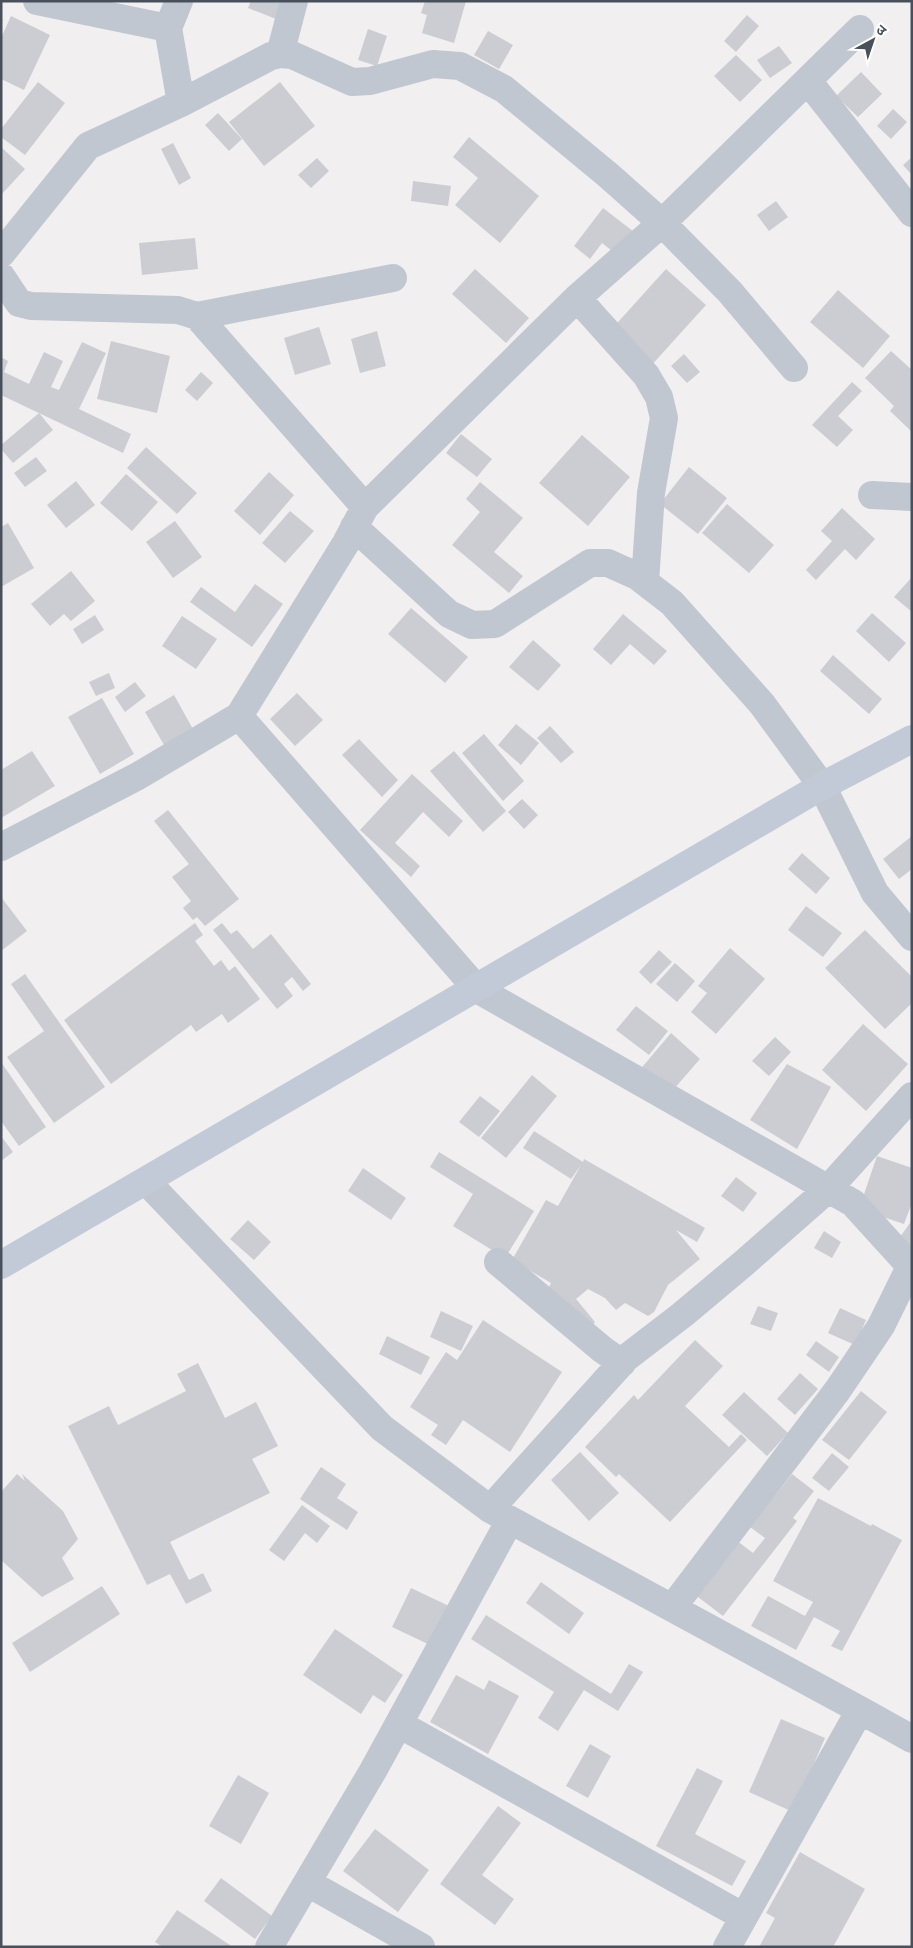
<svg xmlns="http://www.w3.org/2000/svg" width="913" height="1948" viewBox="0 0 913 1948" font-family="Inter,'Noto Sans Devanagari',sans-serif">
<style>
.building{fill:#cccdd3}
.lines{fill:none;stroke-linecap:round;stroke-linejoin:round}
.minor{stroke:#c0c7d0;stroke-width:28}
.secondary{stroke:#c2cad7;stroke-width:28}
</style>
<rect width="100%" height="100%" fill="#f1efef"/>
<path class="building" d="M251,1h32l-7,18 -28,-11z
M425,1h41l-12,42 -32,-10 5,-18 -6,-2z
M747,15l12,11 -23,26 -12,-11z
M11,16l39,19 -26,55 -23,-11v-41z
M368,29l19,7 -10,30 -19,-6z
M488,31l25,14 -14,24 -25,-14z
M779,46l13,17 -22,15 -13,-18z
M736,55l26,25 -22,22 -26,-26z
M861,72l21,22 -24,23 -22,-21z
M38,82l27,21 -40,52 -24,-18v-8z
M280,82l35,44 -51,40 -35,-44z
M893,109l14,13 -16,17 -14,-13z
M218,113l24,26 -13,12 -24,-26z
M469,137l70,59 -39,47 -45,-38 23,-27 -25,-21z
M173,143l18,35 -12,7 -18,-36z
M1,147l24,22 -24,26z
M912,157v18l-9,-10z
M317,158l12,13 -18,17 -13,-13z
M413,181l38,5 -3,20 -37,-5z
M776,201l12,16 -19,14 -12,-16z
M603,208l35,27 -17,23 -19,-15 -12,16 -16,-13z
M195,238l3,31 -56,6 -3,-32z
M475,269l54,49 -23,25 -54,-49z
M666,269l40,36 -57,63 -40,-36z
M838,290l52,46 -27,32 -53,-46z
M319,327l12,37 -36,11 -11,-37z
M377,331l9,35 -26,7 -9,-34z
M111,341l59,15 -13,57 -60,-14z
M82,342l24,11 -27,56 52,25 -8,19 -122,-58v-38l7,4 -4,11 25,12 15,-32 19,9 -12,26 8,3z
M891,351l21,19v62l-22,-21 4,-5 -29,-28z
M684,354l16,18 -13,11 -16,-17z
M201,372l12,11 -16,18 -12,-11z
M852,382l10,9 -24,25 15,14 -16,17 -25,-22z
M39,413l14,17 -40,33 -12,-14v-4z
M461,434l31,25 -15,18 -31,-24z
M582,435l48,42 -42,49 -49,-43z
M146,447l51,46 -20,21 -50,-46z
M36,457l11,14 -22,16 -11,-14z
M689,467l38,31 -29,36 -38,-30z
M269,472l25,23 -34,40 -26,-24z
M126,474l32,28 -26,29 -32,-28z
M76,481l19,24 -29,23 -19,-23z
M480,482l43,36 -29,34 29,24 -14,17 -57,-48 28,-33 -14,-13z
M727,504l47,41 -25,28 -47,-40z
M842,508l33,31 -19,21 -11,-11 -29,31 -10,-10 26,-29 -11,-10z
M290,511l24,20 -29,32 -23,-20z
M175,521l27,36 -29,21 -27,-36z
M8,523l26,45 -33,19v-60z
M71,571l24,30 -24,20 -7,-7 -14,12 -19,-22z
M912,577v35l-18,-15z
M255,584l28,20 -31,43 -62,-45 11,-15 34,25z
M411,608l57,49 -23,26 -57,-49z
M872,613l34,30 -17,19 -33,-31z
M623,614l44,37 -13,14 -24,-21 -19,21 -18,-16z
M95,615l9,15 -22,14 -9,-15z
M182,616l35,23 -21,30 -34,-23z
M533,640l28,25 -23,26 -29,-24z
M833,655l49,44 -13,15 -49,-43z
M109,673l6,15 -19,8 -7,-14z
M135,682l11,14 -21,16 -10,-15z
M297,693l26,27 -28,26 -25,-27z
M174,695l19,34 -29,16 -19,-33z
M102,698l32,56 -34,20 -32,-57z
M516,724l23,19 -18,22 -23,-20z
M550,726l24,26 -13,11 -24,-25z
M484,734l40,47 -21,20 -41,-48z
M359,739l39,41 -16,17 -40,-42z
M32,751l23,35 -54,32v-48z
M454,751l52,60 -23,21 -53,-61z
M412,774l51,47 -14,16 -26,-25 -28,31 25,23 -9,11 -51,-47z
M522,799l16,16 -14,14 -16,-17z
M168,810l71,89 -34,27 -8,-9 -4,3 -10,-12 8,-7 -19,-24 17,-13 -35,-43z
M912,836v33l-13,10 -16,-20z
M802,853l28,25 -14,16 -28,-25z
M1,897l26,34 -26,20z
M806,906l36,27 -19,24 -35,-27z
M195,923l8,12 -8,6 19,25 7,-6 8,11 6,-5 25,33 -32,24 -6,-9 -26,18 -5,-7 -80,59 -47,-64z
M222,923l9,11 6,-4 16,19 18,-15 40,50 -8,7 -11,-14 -8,7 9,12 -16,13 -64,-79z
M865,930l47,47v26l-27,26 -60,-61z
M730,948l35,31 -49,55 -25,-22 16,-19 -9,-7z
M659,950l13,12 -21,22 -12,-12z
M675,963l20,18 -18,21 -21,-18z
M25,974l80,113 -51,36 -47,-66 37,-26 -33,-47z
M636,1006l32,25 -19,24 -33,-25z
M863,1024l45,40 -42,47 -44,-41z
M671,1033l29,26 -33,38 -29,-25z
M775,1037l16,15 -22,24 -17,-15z
M1,1062l45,65 -27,19 -18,-25z
M787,1064l44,23 -34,62 -47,-29z
M532,1075l25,21 -51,62 -25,-20z
M480,1096l20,15 -21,26 -20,-15z
M534,1131l49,31 1,-3 121,69 -8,14 -21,-12 24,29 -32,26 -14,27 -6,4 -23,-13 -9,7 -11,-12 -17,-9 -12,10 19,23 -5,7 -44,-36 5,-10 -39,-23 34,-60 12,6 23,-41 -10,14 -48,-31z
M1,1136l12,16 -12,9z
M439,1152l95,59 -29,47 -52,-32 20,-32 -43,-27z
M877,1156l35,12v35l-8,21 -45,-15z
M363,1168l43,30 -15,22 -43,-29z
M736,1177l21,16 -14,19 -22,-16z
M248,1220l23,22 -17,18 -24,-21z
M912,1220v30l-14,-10z
M824,1231l17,11 -9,16 -18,-10z
M758,1306l20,7 -7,18 -21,-7z
M840,1308l26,12 -11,25 -27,-12z
M441,1311l32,15 -12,25 -31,-14z
M483,1320l79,52 -52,80 -47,-32 -17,25 -15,-10 7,-10 -28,-18 36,-55 11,8z
M387,1336l43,21 -9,18 -42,-21z
M695,1340l28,26 -38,40 44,41 12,-13 6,6 -77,82 -51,-48 -3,3 -31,-30 49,-52 4,5z
M816,1341l23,16 -10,15 -23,-17z
M198,1363l27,55 31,-16 22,44 -26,13 18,34 -100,49 19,38 14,-7 9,18 -26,13 -16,-30 -23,11 -79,-159 41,-20 9,19 68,-34 -9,-17z
M800,1373l18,16 -23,26 -18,-16z
M861,1391l26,21 -38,48 -27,-20z
M744,1392l44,41 -21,23 -45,-41z
M580,1452l39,41 -30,28 -38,-41z
M832,1453l17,14 -20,24 -17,-13z
M321,1467l25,17 -9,14 21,14 -11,18 -47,-31z
M17,1474l8,7 -3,-7 41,37 15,28 -16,19 12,21 -32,18 -41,-37v-68z
M792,1474l22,17 -21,27 4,3 -74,95 -29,-22 42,-54 17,13 12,-15 -15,-11z
M818,1498l53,28 1,-2 30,16 -60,111 -11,-5 9,-15 -26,-14 -18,33 -45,-24 17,-30 37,20 8,-14 -40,-21z
M302,1505l28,21 -13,17 -12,-10 -21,28 -15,-11z
M541,1582l43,31 -15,21 -43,-31z
M102,1586l18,28 -90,58 -18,-29z
M411,1588l38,18 -19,39 -38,-18z
M486,1615l125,79 18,-30 14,8 -25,39 -34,-21 -26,41 -20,-13 16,-26 -83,-53z
M335,1629l68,46 -18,28 -12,-8 -12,19 -58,-39z
M456,1675l28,15 5,-10 30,16 -31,58 -58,-32z
M781,1719l44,19 -32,74 -44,-20z
M590,1744l21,12 -23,42 -22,-12z
M697,1768l26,13 -28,53 51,27 -14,25 -76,-40z
M238,1775l31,18 -28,51 -32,-18z
M498,1806l23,17 -39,52 32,24 -19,26 -55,-41z
M375,1829l54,41 -31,42 -55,-41z
M800,1852l65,37 -32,58h-74l16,-29 -9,-5z
M221,1878l51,38 -17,23 -51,-38z
M177,1910l56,37h-70l-8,-5z"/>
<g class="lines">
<path class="minor" d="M168,28l11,-27
M280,54l14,-53
M808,81l104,132
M181,103l90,-47 9,-2 12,1 60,27 18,-1 63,-17 27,2 44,23 104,86 54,48 68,69 64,76
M1,254l87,-108 93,-43 -13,-75 -131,-27
M1,276l18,27 12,3 147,4 19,6 168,191 -19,36 -107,173
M577,298l69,77 13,22 5,21 -13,75 -6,89
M197,316l196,-38
M872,495l40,2
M365,507l212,-209 85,-75 198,-194
M354,527l95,87 23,11 23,-1 95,-61h18l29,13 35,27 90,101 60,82 53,107 37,44
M1,847l137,-71 101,-60 238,273 376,214 59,65
M146,1181l236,247 108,81 370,201 -133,237
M498,1262l105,88 19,13
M490,1509l136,-151 56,-43 62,-52 83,-73 85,-94
M672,1608l165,-217 44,-65 29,-59
M860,1710l52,29
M399,1724l345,193
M308,1883l113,64
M269,1947l105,-178 136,-249"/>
<path class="secondary" d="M1,1265l821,-479 90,-47"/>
</g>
<rect width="913" height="1948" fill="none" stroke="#48505c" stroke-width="5"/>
<g transform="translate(873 40) rotate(40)" stroke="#ffffff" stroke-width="4" paint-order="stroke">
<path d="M0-4L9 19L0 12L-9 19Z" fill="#48505c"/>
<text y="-8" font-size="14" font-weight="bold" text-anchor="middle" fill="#48505c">उ</text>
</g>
</svg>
